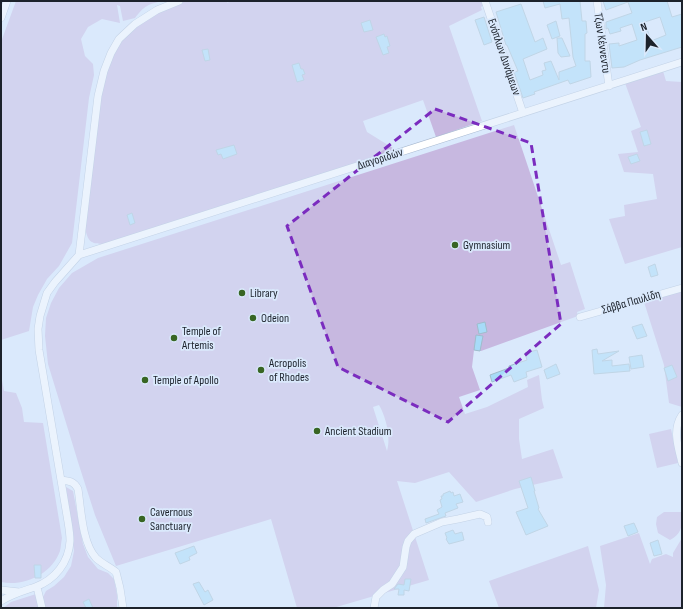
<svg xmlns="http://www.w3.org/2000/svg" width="683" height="609" viewBox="0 0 683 609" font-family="'Sofia Sans Condensed',sans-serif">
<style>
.green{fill:#c7b8e0;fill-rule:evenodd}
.building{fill:#a7dbf8;stroke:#a0bdcc;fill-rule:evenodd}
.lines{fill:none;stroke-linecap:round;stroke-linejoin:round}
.minor-casing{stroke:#a7b8cf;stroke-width:8}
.minor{stroke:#fff;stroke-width:7}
.marked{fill:none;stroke:#7b2cbf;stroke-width:3;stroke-dasharray:8 5;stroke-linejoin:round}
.poi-dot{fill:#386523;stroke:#dae9fc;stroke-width:1.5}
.labels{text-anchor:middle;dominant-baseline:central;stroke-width:3.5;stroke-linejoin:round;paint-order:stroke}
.street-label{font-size:12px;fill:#1c222b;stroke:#dae9fc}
.poi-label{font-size:12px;fill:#1c222b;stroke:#dae9fc;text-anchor:start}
</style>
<rect width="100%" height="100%" fill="#dae9fc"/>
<path class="green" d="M16,1h147c-15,3 -19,5 -28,17l-12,3 -3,-15 -3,-1 3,18 -18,-4 -14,8 -7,12 4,17 8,8 1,11 -5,23 -17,145 -13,23 -12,13 -9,16 -5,12 -4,24 -28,9v-298z
M186,1h40l2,2 1,-2h254l1,4 -3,2 1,3 -33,16 33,95 -46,16 -13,-37 -60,21 4,11 29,18 -292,94c-14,0 -16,-3 -19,-16l16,-148 9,-22 22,-31 35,-20z
M663,71l3,10 16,1v165l-57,17 -16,-45 16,-3 -1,-11 33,-6 -4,-25 -29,-2 -6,-18 20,-2 -7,-21 10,-4 -16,-44z
M514,125l47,140 9,-3 15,47 -8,3 1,4 -97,35 -7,-1 -2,17 8,23 -21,7 6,17 22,-7 41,-20 -1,-7 12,-5 3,25 2,8 -25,11v20l3,20 31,-10 10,29 -48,11 -39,13 -27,-30 -34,11 -18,-2 32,99 -96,28h-36l-26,-89 -155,47 -21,-51 -17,-53 -30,-98 -3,-28 1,-18 5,-15 8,-15 13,-15 26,-15zM379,405c7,12 12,32 8,46l-14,-44z
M682,291v116l-13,-4 -5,-38 -20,-63z
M1,375l3,16 12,2 6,15 2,14 19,1 19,115c-1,4 -1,9 -2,13 -8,23 -36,36 -59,31z
M671,429l7,34 -21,5 -8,-34z
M66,487l7,4 10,53 5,13 10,12 10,4 6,6 3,16v13h-72l-3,-9 4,-8 8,-5 10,-9 7,-11 3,-15z
M664,512h18c0,13 1,21 -12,28l-12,-7 -2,-9 1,-7z
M639,533l11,31 2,-5 14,-5 7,3v-4l9,-15v70h-78l2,-23 -6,-39z
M588,546l11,44 -3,18h-97l-10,-27z
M36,594l3,14h-36l8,-6z"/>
<path class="building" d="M543,1h37l2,20h4l1,12 -2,1v27h5l1,16 -21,7 -2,-4 -34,12 1,2 -12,4 -9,-26 4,-1 -11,-26h-1l-10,-33 25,-8 14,38 8,-4 4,11 -24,10 7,21 13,-5 -1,-4 4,-1 -2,-7 7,-2 8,19v-8l17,-6 -3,-9 -4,-39 -7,1 -2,-15 -15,4z
M603,1h64l5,16 10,-3v33l-42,13 -16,7 -12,1 -3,-24 10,-1v3l18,-6 -5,-16 -12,4 1,3 -11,3 -2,-6 -2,1v-7l26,-9 -4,-11 -22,8zM660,17l6,18 -15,6 -6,-19z
M484,17l8,25 -8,3 -9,-25z
M370,20l3,10 -9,2 -3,-9z
M556,21l4,15 -8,3 -5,-14z
M384,34l1,3 2,-1 3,10 -3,1 2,6 -6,2 -7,-18z
M557,38h5l8,18 -9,1 -3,-4z
M208,49l2,11 -5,1 -3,-11z
M299,63l2,6h2l2,5 -3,1 2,5 -7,2 -5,-17z
M647,130l4,14 -7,2 -4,-14z
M234,145l3,9 -14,5 -2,-5 -3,1 -2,-5z
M637,154l3,7 -9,3 -3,-7z
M132,213l3,10 -5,2 -3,-10z
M655,264l3,11 -7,2 -3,-10z
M485,322l2,10 -8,2 -2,-10z
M642,324l5,12 -10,3 -5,-12z
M476,335l7,1 -3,15 -6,-1z
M597,349l1,5 21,-3 -17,10 10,-1v6l17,-2 1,7 -36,3 -2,-24z
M537,350l5,17 -16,5 1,5 -13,5 -3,-7 -19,7 -2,-7 19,-7v-2l18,-6 -2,-7z
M642,355l2,12 -13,2 -2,-12z
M556,364l4,10 -13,5 -3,-9z
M672,365l5,12 -9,4 -4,-13z
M531,477l4,14h-1l5,17 -1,1 10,17 -22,9 -10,-23 12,-4 -9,-27z
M450,491l1,2 2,-1 1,4 6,-2 3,8 -7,2 2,4 -13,5 1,3 -20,7 -1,-4 14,-5 -2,-4 5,-3 -2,-7 2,-1 -1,-3h2v-2z
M634,523l4,9 -10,4 -4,-10z
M453,530l2,4 7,-2 2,8 -15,4 -3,-5 1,-1 -2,-5z
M658,540l4,14 -8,2 -4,-13z
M194,546l3,7 -8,4 1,3 -10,4 -5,-11z
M34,565h7v13h-6z
M405,579h6l-2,12 -5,-1v5h-6l1,-6h-5l4,-5 6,1z
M199,582l6,10 3,-2 5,10 -9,5 -11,-21z
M89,599l4,9h-7l-3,-6z"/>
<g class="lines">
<g class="minor-casing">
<path id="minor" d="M485,1l38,112
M597,1l12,85
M1,18l6,-17
M79,255l603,-193
M580,317l102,-29
M682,415c-10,15 -4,31 0,48
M61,480c8,1 13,1 17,9 3,19 4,54 18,69 5,5 14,9 20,14l4,16 3,20
M37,587l5,21
M1,590l18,2
M1,601c11,-7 22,-10 34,-14 20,-7 34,-25 35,-46 0,-6 -1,-13 -2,-19l-29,-172 -1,-21 2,-13 7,-23 8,-11 24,-27 19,-159 6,-25 7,-18 8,-14 16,-15 22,-14 22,-9
M374,608l2,-11 7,-7 9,-6 11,-17 3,-20 2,-6 6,-7 28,-12 16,-3 22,-5 7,3 1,5"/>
</g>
<use href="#minor" class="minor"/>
</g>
<path d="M0 0H683V609H0ZM435,109l96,34 30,181 -113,98 -110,-55 -51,-141z" fill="#dae9fc" fill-opacity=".55" fill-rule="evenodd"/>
<path class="marked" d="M435,109l96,34 30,181 -113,98 -110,-55 -51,-141z"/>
<g class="poi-dot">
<circle cx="455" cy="245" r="4"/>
<circle cx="242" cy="293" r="4"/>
<circle cx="253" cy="318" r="4"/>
<circle cx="174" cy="338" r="4"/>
<circle cx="261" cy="370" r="4"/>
<circle cx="145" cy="380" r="4"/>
<circle cx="317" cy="431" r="4"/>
<circle cx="142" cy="519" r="4"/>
</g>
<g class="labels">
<g class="street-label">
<text transform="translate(602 43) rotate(82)">Τζων Κέννεντυ</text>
<text transform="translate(504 57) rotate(71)">Ενόπλων Δυνάμεων</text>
<text transform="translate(380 159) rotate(-18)">Διαγοριδών</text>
<text transform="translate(631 302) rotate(-16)">Σάββα Παυλίδη</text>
</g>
<g class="poi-label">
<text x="463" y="245">Gymnasium</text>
<text x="250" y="293">Library</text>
<text x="261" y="318">Odeion</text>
<text x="182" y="331">Temple of<tspan x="182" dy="14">Artemis</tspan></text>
<text x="269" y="363">Acropolis<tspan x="269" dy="14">of Rhodes</tspan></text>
<text x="153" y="380">Temple of Apollo</text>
<text x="325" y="431">Ancient Stadium</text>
<text x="150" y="512">Cavernous<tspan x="150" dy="14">Sanctuary</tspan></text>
</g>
</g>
<rect width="683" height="609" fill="none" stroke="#1c222b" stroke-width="4"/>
<g transform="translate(647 36) rotate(340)" stroke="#dae9fc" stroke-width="3" paint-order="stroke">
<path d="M0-3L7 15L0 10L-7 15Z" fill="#1c222b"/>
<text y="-6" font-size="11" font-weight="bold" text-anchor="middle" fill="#1c222b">N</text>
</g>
</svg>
